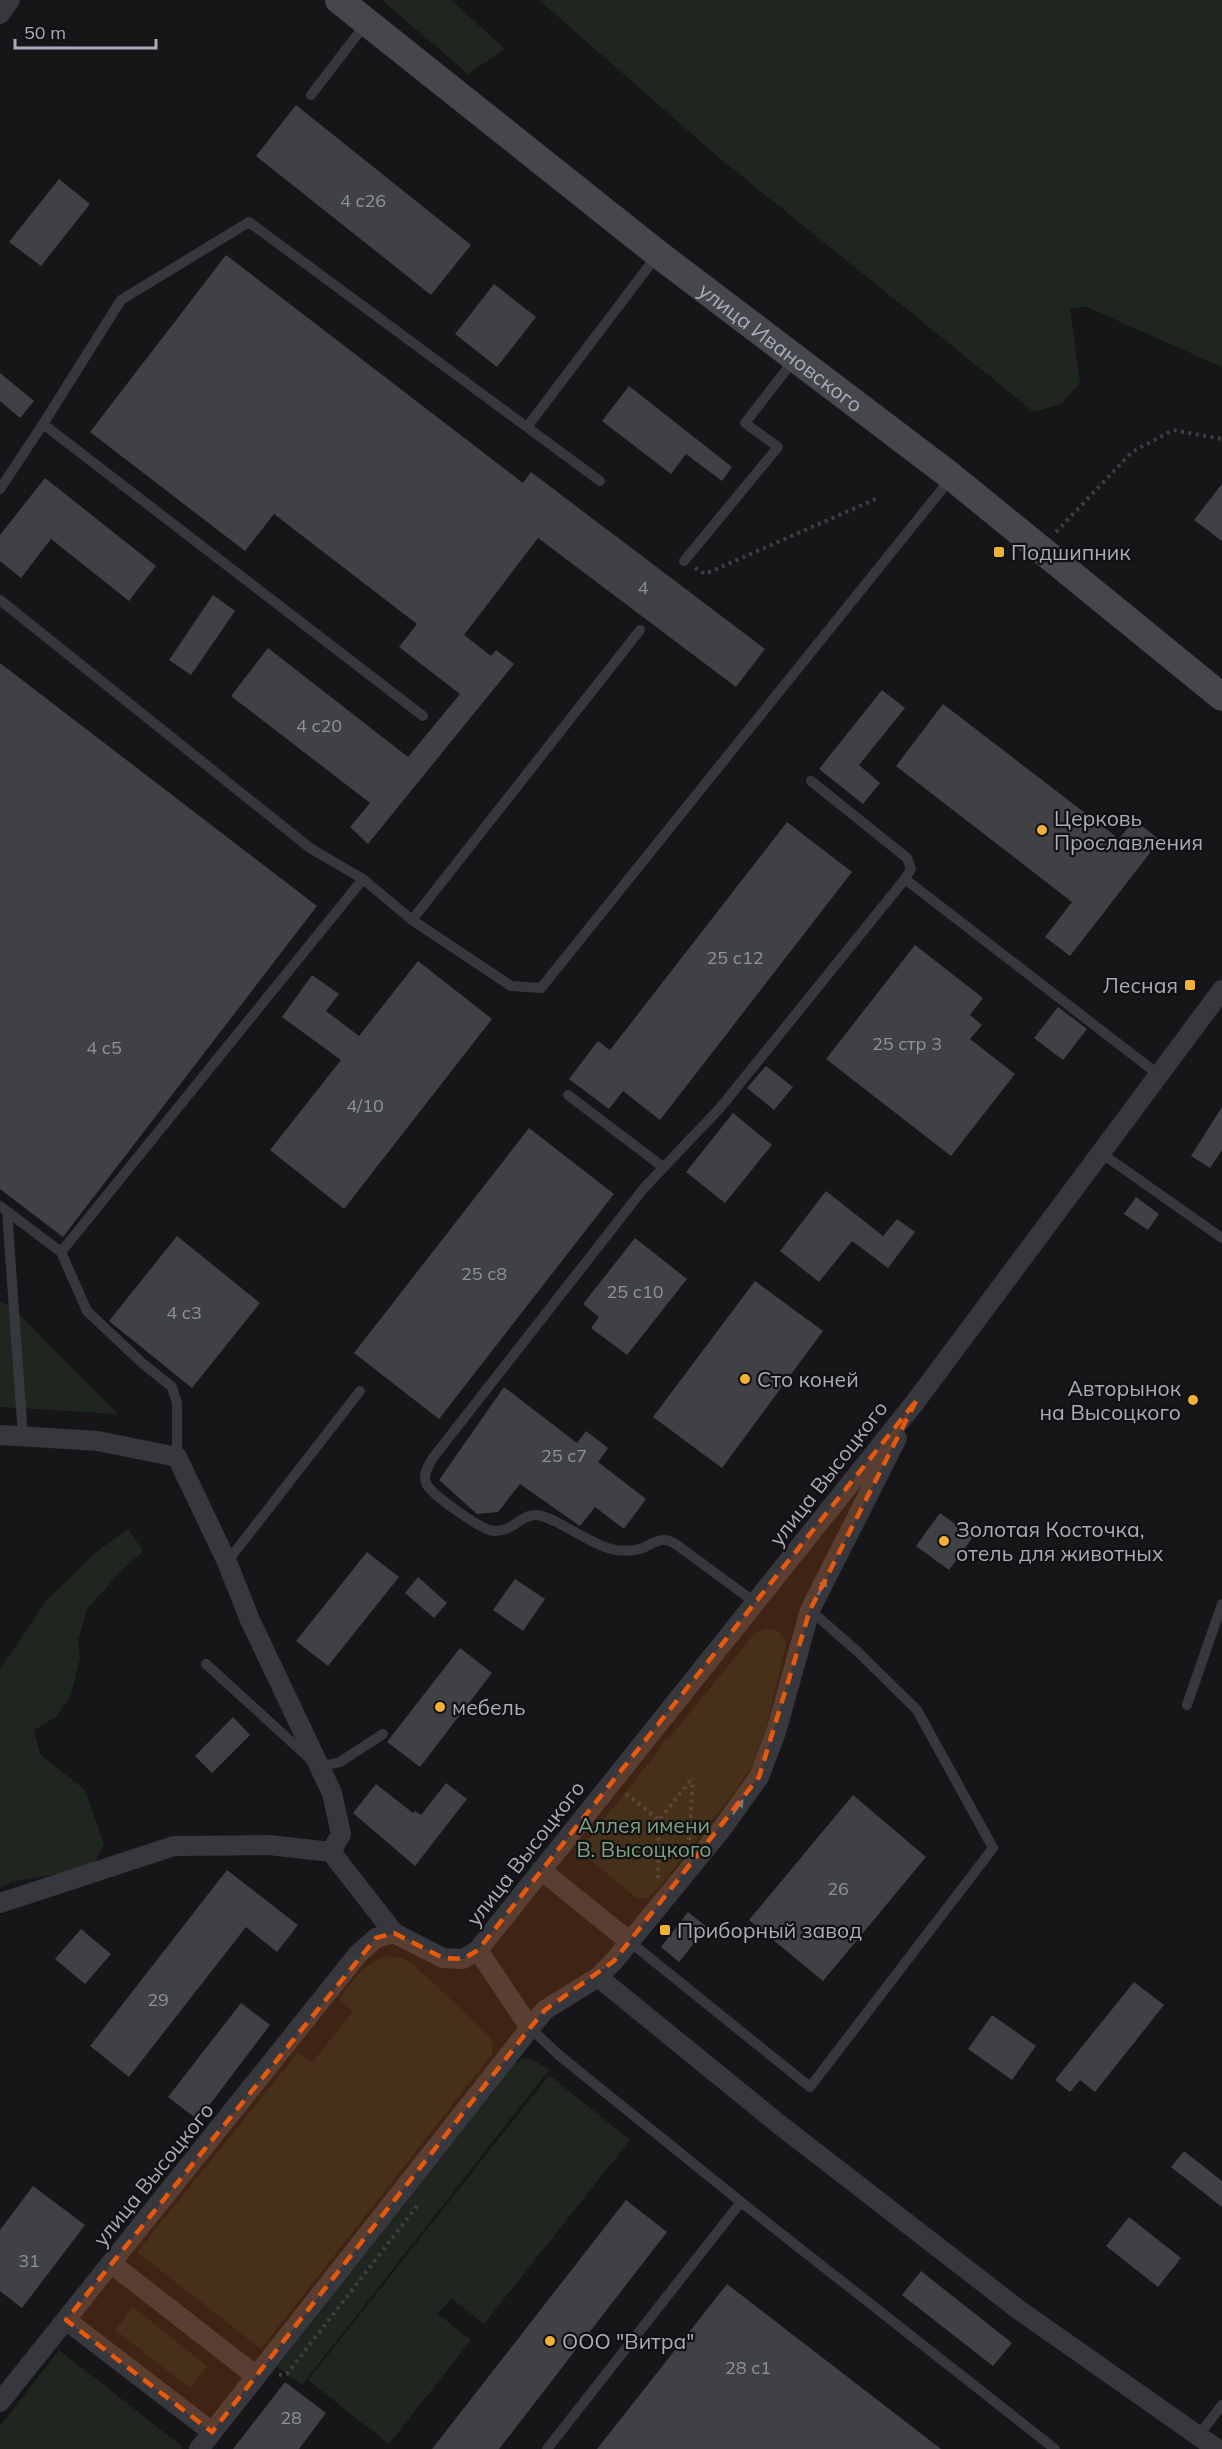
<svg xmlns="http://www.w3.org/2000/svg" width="1222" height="2449" viewBox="0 0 1222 2449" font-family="Mulish,sans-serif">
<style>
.green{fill:#1e261f}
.building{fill:#404145}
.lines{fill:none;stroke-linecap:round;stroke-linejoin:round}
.path{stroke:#3d3f44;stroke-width:4;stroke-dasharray:3 4.5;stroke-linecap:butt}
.service{stroke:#37383d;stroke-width:10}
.minor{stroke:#37383d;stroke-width:20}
.secondary{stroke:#45474d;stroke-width:28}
.oneway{fill:#757881}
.marked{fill:#e8590c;fill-opacity:0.2;stroke:#e8590c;stroke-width:4.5;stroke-dasharray:12 8;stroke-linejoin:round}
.poi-dot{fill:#f2b134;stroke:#111113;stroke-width:2}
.labels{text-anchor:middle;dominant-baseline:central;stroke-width:4.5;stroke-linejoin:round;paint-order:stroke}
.number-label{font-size:18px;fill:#8e929b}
.street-label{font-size:21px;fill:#a8adb8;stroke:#111113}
.poi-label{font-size:21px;fill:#a8adb8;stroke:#111113;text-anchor:start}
.park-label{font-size:21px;fill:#7fa381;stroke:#111113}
</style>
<rect width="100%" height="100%" fill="#161618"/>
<path class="green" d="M382,0h69l54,49 -37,25z
M539,0h683v367l-135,-60 -17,1 10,75 -19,21 -27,8 -317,-256z
M0,1301l13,7 105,106 -118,-7z
M128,1529l15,22 -24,22 -32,36 -9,32 2,17 -9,37 -15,22 -22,13 6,24 45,36 19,54 -12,24 -81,14 -11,6v-219l47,-69 49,-48z
M765,1628c11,0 18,5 21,16l-20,85 -14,37 -16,24 -79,100 -9,8h-12l-49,-41 -4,-6 1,-7 68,-85 13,-19 6,-4 83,-102z
M390,1956l12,2 11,6 74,70 6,9 -1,11 -231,295 -124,-97 161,-200 14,11 41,-52 -14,-12c15,-19 26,-39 51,-43z
M524,2058l13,4 12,8 -247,315 -25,-18 221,-287 15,-16z
M549,2075l81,65 -146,184 -33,-26 -13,16 33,26 -82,104 -81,-64z
M133,2307l74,59 -17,22 -75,-58z
M59,2350l124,97 -2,2h-181v-23z"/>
<path class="building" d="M296,105l175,140 -40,50 -175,-139z
M59,179l31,25 -49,62 -32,-24z
M226,255l297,228 8,-11 234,177 -29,38 -198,-149 -74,97 27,21 5,-6 18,14 -146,180 -18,-17 20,-24 -139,-107 37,-48 140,109 52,-63 -61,-47 18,-23 -143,-110 -29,37 -155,-119z
M494,284l42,33 -39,50 -42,-33z
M0,373l34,28 -14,17 -20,-17z
M629,386l103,81 -10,14 -36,-27 -15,20 -69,-53z
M45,478l111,88 -27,35 -78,-62 -30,39 -21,-17v-26z
M1222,484v57l-28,-21z
M213,595l22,16 -44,64 -22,-15z
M0,663l317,243 -254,331 -63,-48z
M882,690l23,18 -46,57 21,18 -17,21 -44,-35z
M943,704l176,135 15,-19 26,20 -90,116 -25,-19 27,-35 -176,-136z
M787,822l65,50 -192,248 -37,-29 -14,18 -40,-30 29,-38 12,9z
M915,945l68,53 -13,17 12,10 -12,14 45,35 -64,82 -125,-97z
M418,961l74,58 -148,190 -74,-59 71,-90 -59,-43 30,-42 27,19 -13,17 33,25z
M1058,1007l29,22 -24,31 -29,-22z
M766,1066l27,21 -19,23 -27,-22z
M1222,1107v43l-12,18 -19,-12z
M733,1113l39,32 -47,58 -39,-31z
M529,1128l85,66 -175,225 -85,-66z
M826,1191l57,45 14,-17 18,13 -27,36 -36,-27 -33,41 -39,-31z
M1136,1197l23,17 -11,16 -24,-16z
M177,1236l83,67 -68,85 -83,-67z
M635,1238l52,41 -60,76 -36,-27 8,-11 -16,-13z
M755,1281l68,50 -101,137 -69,-51z
M504,1387l73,56 9,-12 22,17 -10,14 48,37 -22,30 -29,-22 -15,19 -60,-42 -22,28 -21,2 -38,-34z
M940,1513l33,24 -24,33 -33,-24z
M367,1552l32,25 -71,89 -32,-25z
M418,1577l29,26 -13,15 -29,-25z
M515,1579l30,20 -22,32 -30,-21z
M460,1648l32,25 -72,94 -33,-25z
M233,1717l17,18 -38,38 -17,-17z
M446,1783l21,16 -52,67 -62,-53 23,-29 37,29 2,-2 6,4z
M853,1795l73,62 -103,124 -74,-61z
M227,1870l71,55 -21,27 -31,-25 -117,150 -39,-31z
M688,1912l19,15 -28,35 -18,-15z
M81,1929l30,25 -26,30 -30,-25z
M1134,1982l30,23 -69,87 -15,-12 -10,12 -15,-12z
M241,2003l29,22 -72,95 -30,-23z
M992,2015l44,31 -24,34 -44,-31z
M1184,2151l38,30v26l-51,-40z
M33,2186l52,39 -63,83 -22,-17v-61z
M626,2200l41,32 -168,217h-67z
M1129,2217l52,41 -23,29 -52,-41z
M921,2271l91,72 -19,23 -91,-71z
M727,2284l214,165h-344z
M285,2382l41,31 -27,36h-66z"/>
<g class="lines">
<path class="path" d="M1056,532l76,-80 41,-22 49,9
M695,568l10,6 173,-76
M626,1794l33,26
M689,1840l4,-61
M658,1878l1,-58 34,-43
M279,2375l8,-1 130,-168"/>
<path class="service" d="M311,95l56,-73
M43,424l380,292
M527,427l131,-173
M0,489l43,-65 78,-124 128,-78 351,259
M684,561l94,-114 -33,-24 49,-63
M0,600l310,248 53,31 49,41 99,66 30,2 410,-510
M811,781l96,77 4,11 -6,10
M412,920l228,-290
M568,1095l95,72
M1101,1153l121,85
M0,1206l61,46 26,59 54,51 31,25 5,16v54
M7,1211l16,225
M61,1252l302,-373
M227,1562l133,-171
M756,1603l-79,-58c-3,-2 -8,-5 -12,-5 -8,-1 -15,5 -22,8 -9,3 -22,4 -32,1 -22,-5 -58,-34 -75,-34 -15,-1 -23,17 -42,16 -13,-1 -60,-35 -67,-46 -5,-10 1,-18 5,-26l212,-271 76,-80 185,-229 254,196
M206,1664l113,103 21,-5 43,-28
M1187,1705l35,-101
M630,1942l180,145 183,-239 -76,-138 -60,-59 -47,-41
M530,2028l30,28 181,146 314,247
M1199,2435l23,-30
M547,2449l194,-247"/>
<path class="minor" d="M0,14l10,-14
M0,1435l98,6 79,16 50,105 23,58 82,173 9,41 -10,18 63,81
M541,1870l89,72
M0,1903l174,-57 95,-1 62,7
M478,1950l52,78
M598,1977l182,148 239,185 198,139
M112,2264l144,112
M66,2320l146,112
M0,2402l358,-448 18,-16 18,-5 49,25 20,1 15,-9 438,-549 306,-411
M199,2449l331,-421 15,-18 53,-33 16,-16 107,-131 38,-53 17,-45 34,-122 87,-172"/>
<path class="secondary" id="s1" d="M339,0l319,254 294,223 270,220"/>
</g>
<defs><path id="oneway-solid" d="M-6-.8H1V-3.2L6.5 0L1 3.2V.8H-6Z" transform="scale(1.5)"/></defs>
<g class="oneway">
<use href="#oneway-solid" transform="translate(822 1587) rotate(-63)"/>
<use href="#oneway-solid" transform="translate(738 1807) rotate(-55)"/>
</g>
<path class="marked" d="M916,1401l-106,209 -51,167 -145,184 -69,49 -15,18 -318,404 -146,-112 310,-382 18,-5 49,25 20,1 15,-9z"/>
<g class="poi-dot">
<rect x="993" y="546" width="12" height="12" rx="3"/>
<circle cx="1042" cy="830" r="6"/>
<rect x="1184" y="979" width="12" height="12" rx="3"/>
<circle cx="745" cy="1379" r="6"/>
<circle cx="1193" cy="1400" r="6"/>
<circle cx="944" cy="1541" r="6"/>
<circle cx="440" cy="1707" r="6"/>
<rect x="659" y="1924" width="12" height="12" rx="3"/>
<circle cx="550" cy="2341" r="6"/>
</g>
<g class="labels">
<g class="number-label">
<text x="363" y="200">4 с26</text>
<text x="643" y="587">4</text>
<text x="319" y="725">4 с20</text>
<text x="735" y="957">25 с12</text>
<text x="907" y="1043">25 стр 3</text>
<text x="104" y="1047">4 с5</text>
<text x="365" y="1105">4/10</text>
<text x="484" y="1273">25 с8</text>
<text x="635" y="1291">25 с10</text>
<text x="184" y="1312">4 с3</text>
<text x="564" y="1455">25 с7</text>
<text x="838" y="1888">26</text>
<text x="158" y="1999">29</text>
<text x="29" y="2260">31</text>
<text x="748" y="2367">28 с1</text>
<text x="291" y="2417">28</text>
</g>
<g class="street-label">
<text stroke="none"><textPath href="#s1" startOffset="562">улица Ивановского</textPath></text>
<text transform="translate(828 1473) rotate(-52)">улица Высоцкого</text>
<text transform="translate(525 1853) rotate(-52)">улица Высоцкого</text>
<text transform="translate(153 2174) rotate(-51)">улица Высоцкого</text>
</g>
<g class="poi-label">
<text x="1011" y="552">Подшипник</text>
<text x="1054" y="818">Церковь<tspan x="1054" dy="24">Прославления</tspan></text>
<text x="1178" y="985" text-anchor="end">Лесная</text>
<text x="757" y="1379">Сто коней</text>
<text x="1181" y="1388" text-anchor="end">Авторынок<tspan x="1181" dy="24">на Высоцкого</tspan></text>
<text x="956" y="1529">Золотая Косточка,<tspan x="956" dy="24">отель для животных</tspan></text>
<text x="452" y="1707">мебель</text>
<text x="677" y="1930">Приборный завод</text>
<text x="562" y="2341">ООО "Витра"</text>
</g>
<g class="park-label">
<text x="644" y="1825">Аллея имени<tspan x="644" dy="24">В. Высоцкого</tspan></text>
</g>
</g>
<path d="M15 39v9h141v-9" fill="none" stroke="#a8adb8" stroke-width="3"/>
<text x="24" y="39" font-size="18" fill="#a8adb8" stroke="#111113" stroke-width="4.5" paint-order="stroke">50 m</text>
</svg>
